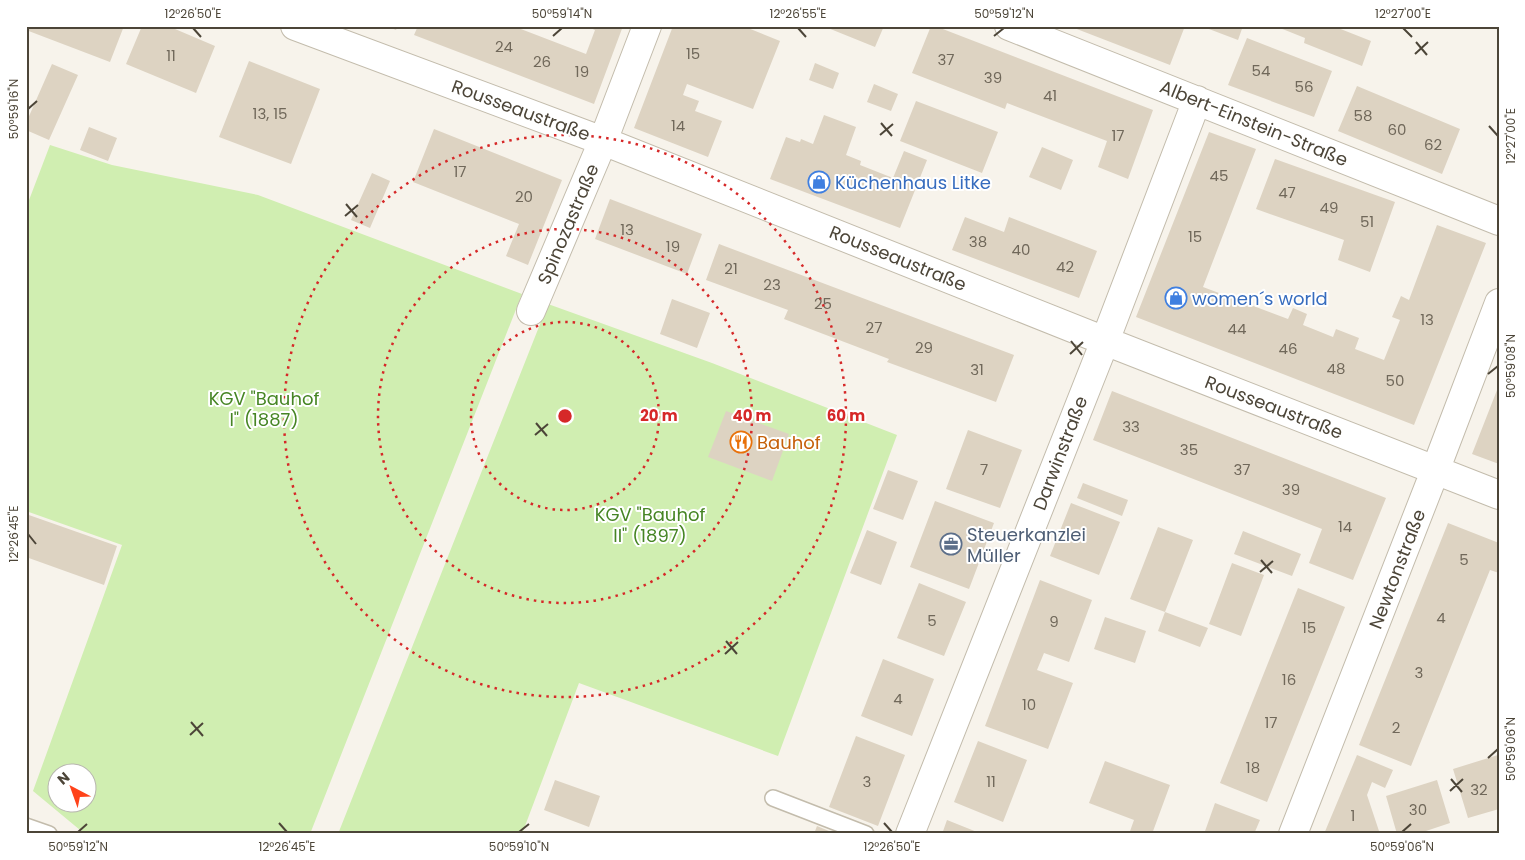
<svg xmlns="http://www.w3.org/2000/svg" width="1525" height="860" viewBox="0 0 1525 860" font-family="Poppins,sans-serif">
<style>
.green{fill:#d0eeb1;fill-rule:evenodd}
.building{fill:#ddd3c2}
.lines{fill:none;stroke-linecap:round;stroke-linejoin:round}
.lane-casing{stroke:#c3bcac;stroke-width:18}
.street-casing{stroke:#c3bcac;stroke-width:30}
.lane{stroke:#fff;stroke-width:15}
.street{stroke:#fff;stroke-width:28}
.ticks{fill:none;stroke:#4c4538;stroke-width:2}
.ring{fill:none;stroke:#d62828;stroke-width:2.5;stroke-dasharray:2.5 5}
.labels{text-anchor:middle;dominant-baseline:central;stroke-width:4;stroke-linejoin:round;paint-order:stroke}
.number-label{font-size:15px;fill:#70685a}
.street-label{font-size:18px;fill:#4c4538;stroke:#fff}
.shop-label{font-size:18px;fill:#366cbe;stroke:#fff;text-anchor:start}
.park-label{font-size:18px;fill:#468524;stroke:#fff}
.food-label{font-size:18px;fill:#c56008;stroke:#fff;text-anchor:start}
.service-label{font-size:18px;fill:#4e5e75;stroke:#fff;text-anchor:start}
.centre{fill:#d62828;stroke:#fff;stroke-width:2.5}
.ring-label{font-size:15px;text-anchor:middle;font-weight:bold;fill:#d62828;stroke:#fff;stroke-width:4;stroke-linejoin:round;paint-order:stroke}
.neatline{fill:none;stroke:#4c4538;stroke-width:2}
.ticks-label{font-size:12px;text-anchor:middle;fill:#4c4538}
</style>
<rect width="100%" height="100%" fill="#f7f3eb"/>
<path class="green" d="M50,145l62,20 146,30 264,99 -212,540h-220l-10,-4 -47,-39 89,-246 -96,-34v-303zM58,772h30v30h-30z
M548,304l164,59 185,72 -119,321 -199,-73 -57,151h-184z"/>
<path class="building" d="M26,26h98l-14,36 -84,-32z
M142,26h26l47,20 -19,47 -70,-29z
M386,26h12l-2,4z
M418,26h95l73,28 9,-24 -9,-4h37l-29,78 -180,-69z
M673,26h70l37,15 -27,68 -66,-25 -4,11 16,6 -4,10 27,10 -14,36 -74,-29z
M823,26h61l-9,21z
M931,26h4l218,84 -25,69 -30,-12 9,-26 -100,-38 -2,6 -93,-36z
M1069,26h116l-15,39z
M1201,26h42l-5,14z
M1275,26h58l38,15 -9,25 -58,-23 1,-5z
M1247,38l85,33 -18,46 -86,-32z
M249,61l71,28 -29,75 -72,-27z
M815,63l24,10 -6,16 -24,-9z
M52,64l26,11 -29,65 -23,-10v-7z
M874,84l24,10 -7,17 -24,-9z
M1357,86l103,43 -18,45 -104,-43z
M916,101l82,31 -16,41 -82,-32z
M824,115l32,12 -10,28 15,6 -1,4 33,13 11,-27 23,9 -27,68 -130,-49 16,-42 14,5 1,-3 12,5z
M89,127l28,11 -9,23 -28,-11z
M434,129l128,51 -34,85 -22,-9 13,-32 -106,-42z
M1209,132l47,17 -53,138 85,32 5,-11 14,6 -4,11 30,12 3,-8 23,9 -4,11 29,11 16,-40 -8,-3 9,-21 8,4 28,-75 49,18 -72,182 -278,-108z
M1042,147l31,13 -12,30 -32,-13z
M1275,159l120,43 -25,70 -32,-12 6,-20 -88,-31z
M372,173l18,8 -20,47 -19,-8z
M610,199l92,35 -15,40 -92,-35z
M965,217l39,15 5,-15 88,34 -18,47 -127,-48z
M719,244l295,111 -18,47 -109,-40 2,-3 -105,-40 4,-9 -82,-30z
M672,299l38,14 -13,35 -37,-14z
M1499,385v79l-27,-10z
M1112,391l274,107 -33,82 -44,-17 13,-34 -229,-89z
M726,411l63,23 -17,47 -64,-24z
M968,430l54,20 -22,58 -54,-19z
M888,470l30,11 -15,39 -30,-11z
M1083,483l45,17 -6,16 -45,-18z
M935,501l59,22 -25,66 -59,-22z
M1071,503l49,19 -21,53 -49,-19z
M26,514l91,32 -13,39 -78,-28z
M1448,523l51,20v30l-9,-3 -79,196 -52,-21z
M1158,527l35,13 -28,72 -35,-13z
M867,530l30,12 -16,43 -31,-12z
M1243,531l58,23 -9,22 -58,-22z
M1232,563l32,12 -23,61 -32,-12z
M1040,580l52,20 -23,62 -25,-9 -7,17 36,13 -25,66 -63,-23z
M919,583l47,19 -22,54 -47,-18z
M1298,588l47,19 -78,195 -47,-19z
M1165,612l43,16 -8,19 -42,-16z
M1105,617l41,14 -11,32 -41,-14z
M883,659l51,20 -22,57 -51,-20z
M856,736l49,19 -27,71 -49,-19z
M978,741l49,19 -24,62 -49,-20z
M1357,755l36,15 -8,18 -13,-6 -5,13 13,39h-56z
M1498,755l1,54 -31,9 -15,-49z
M1105,761l65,24 -18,49h-23l5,-14 -45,-17z
M555,780l45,16 -11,31 -45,-17z
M1437,780l13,43 -33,11h-20l-11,-38z
M1215,803l45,17 -6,14h-50z
M947,820l35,14h-40z
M817,826l19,8h-22z"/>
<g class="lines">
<g class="lane-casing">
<path id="lane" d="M773,798l93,36
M26,826l23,8"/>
</g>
<g class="street-casing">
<path id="street" d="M295,26l308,115 502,200 394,154
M1009,26l490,195
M531,311l72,-170 44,-115
M910,834l195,-493 92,-241
M1293,834l142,-363 64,-168"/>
</g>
<use href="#lane" class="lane"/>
<use href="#street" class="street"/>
</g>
<path class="ticks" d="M193,28l8,9M798,28l8,9M1403,28l9,9M553,36l9,-8M994,36l10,-8M1416,42l11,13M1415,54l13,-12M28,109l9,-8M881,123l11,13M1489,126l9,10M880,135l13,-11M346,204l11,13M345,216l13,-11M1071,341l11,14M1070,354l13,-12M1488,374l10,-8M536,423l11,13M535,435l13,-11M28,534l8,10M1261,560l11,13M1260,572l13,-11M726,641l11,13M725,654l13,-12M191,722l12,14M190,735l13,-12M1488,758l10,-9M1451,779l11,13M1450,791l13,-12M279,823l8,9M884,823l8,9M78,832l9,-8M519,832l10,-8M1402,832l9,-8"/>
<g class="ring">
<circle cx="565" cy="416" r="94"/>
<circle cx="565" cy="416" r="187"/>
<circle cx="565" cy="416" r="281"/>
</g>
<defs>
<g id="shop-ring" transform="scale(1.125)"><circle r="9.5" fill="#fff" stroke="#3f7fe0" stroke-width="1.5"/><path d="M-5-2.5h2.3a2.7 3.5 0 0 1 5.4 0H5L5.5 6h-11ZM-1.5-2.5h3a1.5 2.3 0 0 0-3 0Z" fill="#3f7fe0"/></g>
<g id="restaurant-ring" transform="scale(1.125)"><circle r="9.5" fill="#fff" stroke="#e8710a" stroke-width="1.5"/><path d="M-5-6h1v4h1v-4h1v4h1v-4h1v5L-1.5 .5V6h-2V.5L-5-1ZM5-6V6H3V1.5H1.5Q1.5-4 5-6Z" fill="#e8710a"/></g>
<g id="office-ring" transform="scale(1.125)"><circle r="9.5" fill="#fff" stroke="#5c6f8a" stroke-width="1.5"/><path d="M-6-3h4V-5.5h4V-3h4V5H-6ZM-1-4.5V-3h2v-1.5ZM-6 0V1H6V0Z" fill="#5c6f8a"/></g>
</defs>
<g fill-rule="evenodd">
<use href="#shop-ring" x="819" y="182"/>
<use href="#shop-ring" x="1176" y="298"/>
<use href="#restaurant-ring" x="741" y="442"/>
<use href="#office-ring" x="951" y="544"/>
</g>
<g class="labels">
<g class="number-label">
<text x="504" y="46">24</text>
<text x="693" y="53">15</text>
<text x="171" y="55">11</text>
<text x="946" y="59">37</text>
<text x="542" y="61">26</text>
<text x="1261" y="70">54</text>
<text x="582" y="71">19</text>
<text x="993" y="77">39</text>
<text x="1304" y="86">56</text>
<text x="1050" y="95">41</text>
<text x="270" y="113">13, 15</text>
<text x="1363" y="115">58</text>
<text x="678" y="125">14</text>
<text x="1397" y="129">60</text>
<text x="1118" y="135">17</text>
<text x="1433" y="144">62</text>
<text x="460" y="171">17</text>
<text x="1219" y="175">45</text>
<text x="1287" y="192">47</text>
<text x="524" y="196">20</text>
<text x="1329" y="207">49</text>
<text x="1367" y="221">51</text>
<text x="627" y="229">13</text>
<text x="1195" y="236">15</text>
<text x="978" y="241">38</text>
<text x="673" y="246">19</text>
<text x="1021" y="249">40</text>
<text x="1065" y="266">42</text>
<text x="731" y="268">21</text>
<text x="772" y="284">23</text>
<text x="823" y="303">25</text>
<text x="1427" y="319">13</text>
<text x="874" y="327">27</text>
<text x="1237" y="328">44</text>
<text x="924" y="347">29</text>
<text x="1288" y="348">46</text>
<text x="1336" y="368">48</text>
<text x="977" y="369">31</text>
<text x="1395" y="380">50</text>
<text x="1131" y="426">33</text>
<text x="1189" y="449">35</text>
<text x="984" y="469">7</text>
<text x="1242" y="469">37</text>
<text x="1291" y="489">39</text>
<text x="1345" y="526">14</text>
<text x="1464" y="559">5</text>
<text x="1441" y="617">4</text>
<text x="932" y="620">5</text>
<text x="1054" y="621">9</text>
<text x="1309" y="627">15</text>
<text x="1419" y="672">3</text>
<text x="1289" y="679">16</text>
<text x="898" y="698">4</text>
<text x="1029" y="704">10</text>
<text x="1271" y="722">17</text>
<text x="1396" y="727">2</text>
<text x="1253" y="767">18</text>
<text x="867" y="781">3</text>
<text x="991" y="781">11</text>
<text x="1479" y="789">32</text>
<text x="1418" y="809">30</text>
<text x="1353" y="815">1</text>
</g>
<g class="street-label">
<text transform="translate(521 110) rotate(20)">Rousseaustraße</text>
<text transform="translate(1254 123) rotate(22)">Albert-Einstein-Straße</text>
<text transform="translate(568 224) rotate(-67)">Spinozastraße</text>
<text transform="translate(898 258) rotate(22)">Rousseaustraße</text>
<text transform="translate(1274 407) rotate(21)">Rousseaustraße</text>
<text transform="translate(1060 453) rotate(-69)">Darwinstraße</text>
<text transform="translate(1397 569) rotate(-69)">Newtonstraße</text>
</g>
<g class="shop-label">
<text x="835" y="182">Küchenhaus Litke</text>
<text x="1192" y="298">women´s world</text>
</g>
<g class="park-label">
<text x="264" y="398">KGV "Bauhof<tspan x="264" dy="21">I" (1887)</tspan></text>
<text x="650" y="514">KGV "Bauhof<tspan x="650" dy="21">II" (1897)</tspan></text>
</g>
<g class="food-label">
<text x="757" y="442">Bauhof</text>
</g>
<g class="service-label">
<text x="967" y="534">Steuerkanzlei<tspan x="967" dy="21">Müller</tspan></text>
</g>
</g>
<circle cx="565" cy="416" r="8" class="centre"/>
<g class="ring-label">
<text x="659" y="421">20 m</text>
<text x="752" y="421">40 m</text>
<text x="846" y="421">60 m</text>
</g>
<rect width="1525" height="860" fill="none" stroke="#ffffff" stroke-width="55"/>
<g transform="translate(72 788) rotate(319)"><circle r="24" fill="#ffffff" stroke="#b7b5af"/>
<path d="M0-4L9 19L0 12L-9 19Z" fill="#ff431a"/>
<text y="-8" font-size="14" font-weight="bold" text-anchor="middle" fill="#4c4538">N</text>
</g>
<rect x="28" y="28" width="1470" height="804" class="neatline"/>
<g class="ticks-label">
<text x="193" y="18">12°26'50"E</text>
<text x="562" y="18">50°59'14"N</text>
<text x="798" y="18">12°26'55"E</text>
<text x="1004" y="18">50°59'12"N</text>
<text x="1403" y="18">12°27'00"E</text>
<text transform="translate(14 109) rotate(-90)" y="4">50°59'16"N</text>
<text transform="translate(1511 136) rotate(-90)" y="4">12°27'00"E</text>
<text transform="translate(1511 366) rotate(-90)" y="4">50°59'08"N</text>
<text transform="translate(14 534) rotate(-90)" y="4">12°26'45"E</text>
<text transform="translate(1511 749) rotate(-90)" y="4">50°59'06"N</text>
<text x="78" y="851">50°59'12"N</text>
<text x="287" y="851">12°26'45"E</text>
<text x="519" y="851">50°59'10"N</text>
<text x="892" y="851">12°26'50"E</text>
<text x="1402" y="851">50°59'06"N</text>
</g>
</svg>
